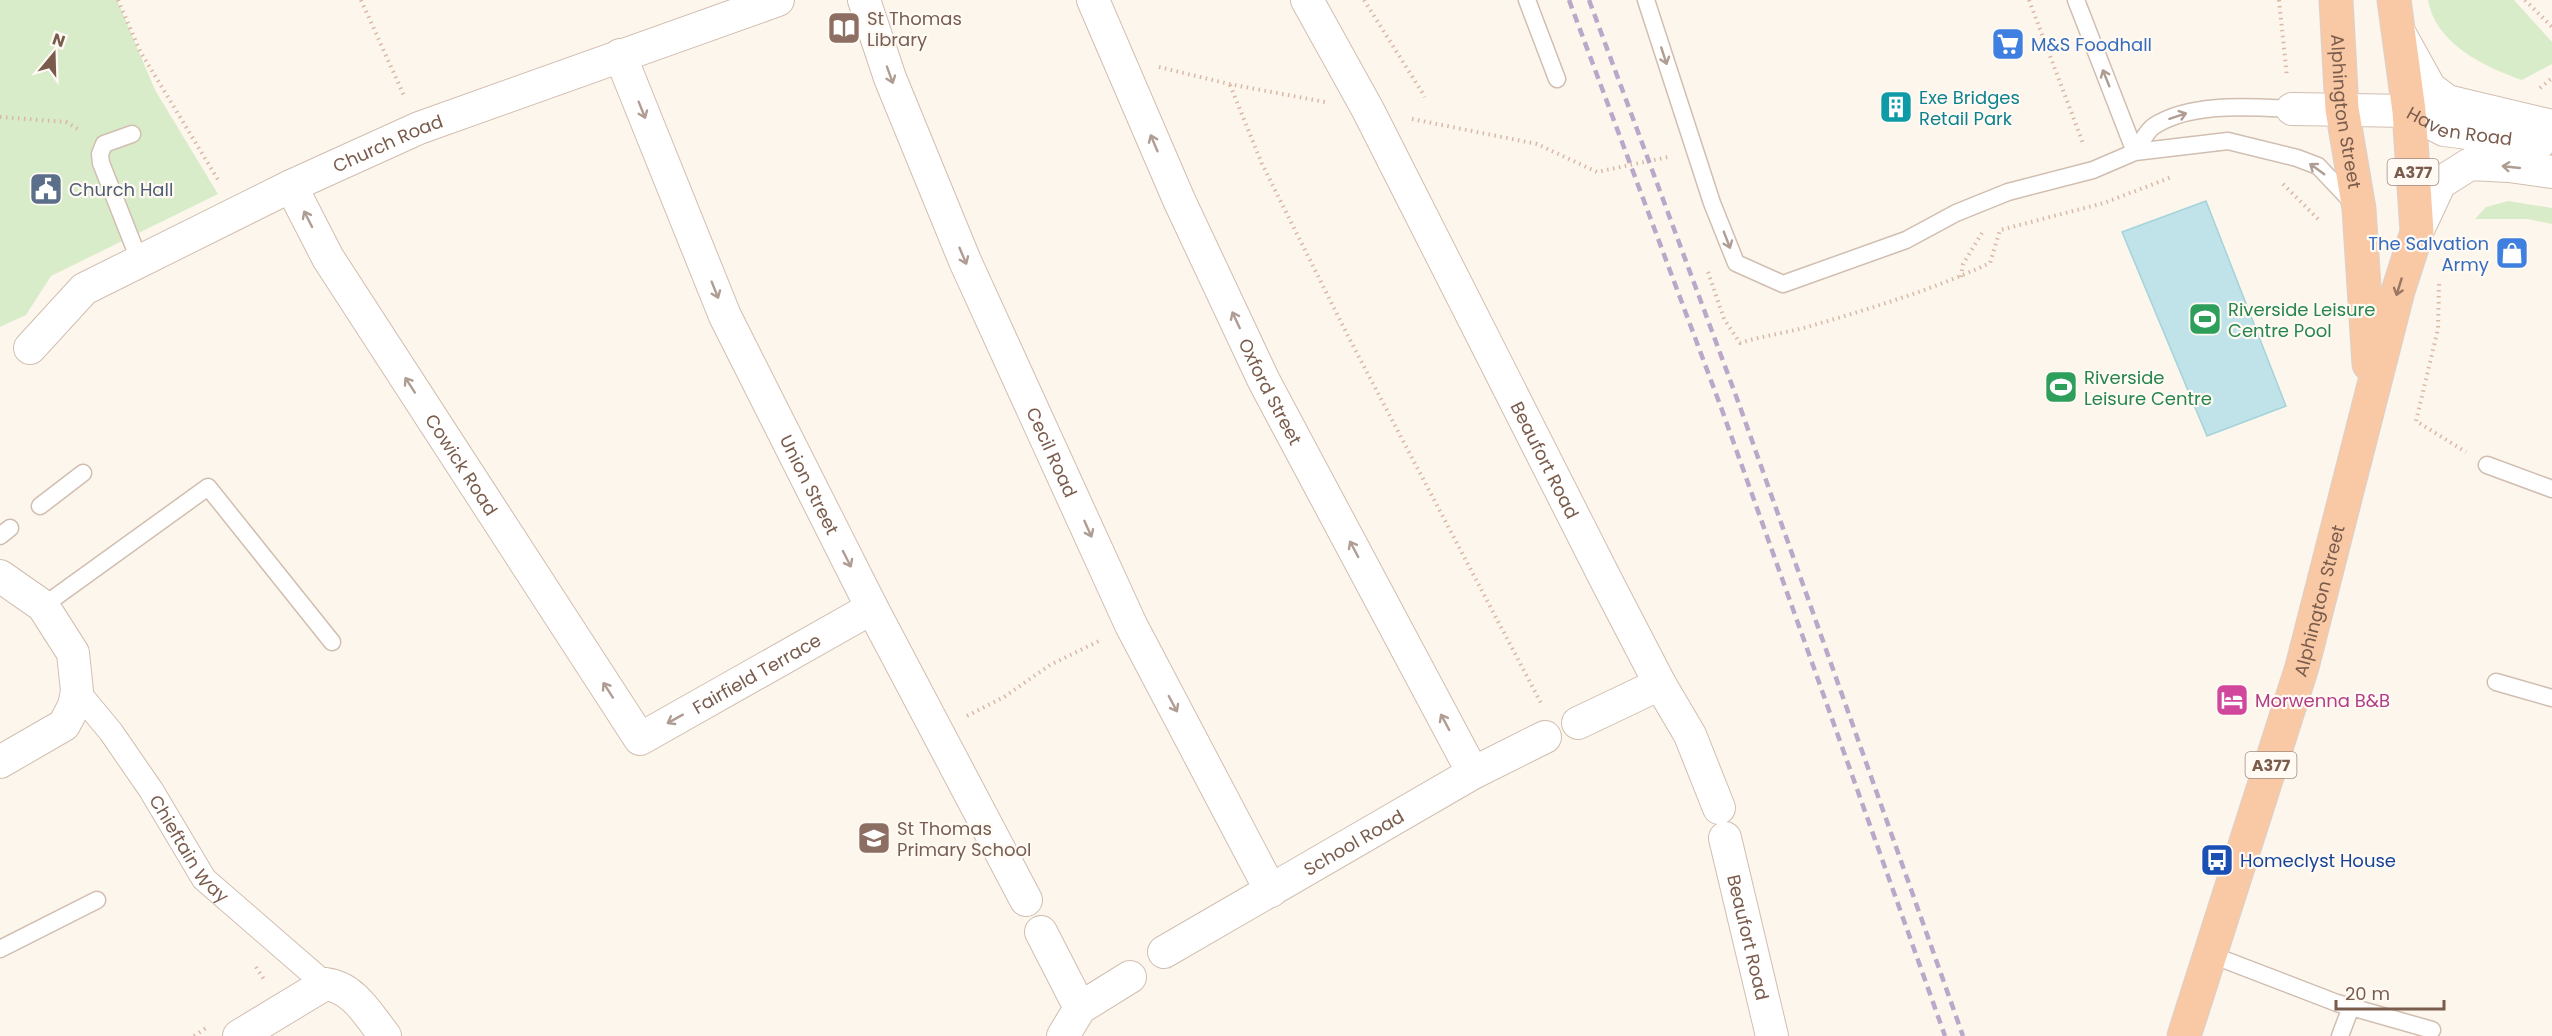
<svg xmlns="http://www.w3.org/2000/svg" width="2552" height="1036" viewBox="0 0 2552 1036" font-family="Poppins,sans-serif">
<style>
.green{fill:#d8ecc9}
.water{fill:#bfe3e8;stroke:#a5d3da;stroke-width:1.5}
.lines{fill:none;stroke-linecap:round;stroke-linejoin:round}
.service-casing{stroke:#d1beb0;stroke-width:19}
.pedestrian-casing{stroke:#d1beb0;stroke-width:26}
.minor-casing{stroke:#d1beb0;stroke-width:34}
.trunk-casing{stroke:#dad1cd;stroke-width:35}
.path{stroke:#d9b8a5;stroke-width:4;stroke-dasharray:1.5 4.5;stroke-linecap:butt}
.service{stroke:#fff;stroke-width:16}
.pedestrian{stroke:#fff;stroke-width:24}
.minor{stroke:#fff;stroke-width:32}
.trunk{stroke:#f9c8a4;stroke-width:33}
.rail{stroke:#b9a8c9;stroke-width:4.5;stroke-dasharray:9 6;stroke-linecap:butt}
.oneway{stroke:#af9d94}
.oneway2{stroke:#9a7763}
.labels{text-anchor:middle;dominant-baseline:central;stroke-width:4.5;stroke-linejoin:round;paint-order:stroke}
.shield{fill:#fffaf3;stroke:#a28b7f;stroke-width:1.5}
.shield-label{font-size:16px;font-weight:bold;fill:#7a5c4d}
.education-label{font-size:18px;fill:#785e54;stroke:#fffaf3;text-anchor:start}
.shop-label{font-size:18px;fill:#366cbe;stroke:#fffaf3;text-anchor:start}
.culture-label{font-size:18px;fill:#0d838f;stroke:#fffaf3;text-anchor:start}
.street-label{font-size:18px;fill:#7a5c4d;stroke:#fffaf3}
.service-label{font-size:18px;fill:#4e5e75;stroke:#fffaf3;text-anchor:start}
.leisure-label{font-size:18px;fill:#27864d;stroke:#fffaf3;text-anchor:start}
.hotel-label{font-size:18px;fill:#b23c85;stroke:#fffaf3;text-anchor:start}
.transit-label{font-size:18px;fill:#164399;stroke:#fffaf3;text-anchor:start}
</style>
<rect width="100%" height="100%" fill="#fdf6ec"/>
<path class="green" d="M0,0h117l38,90 63,104 -167,82 -25,39 -26,12z
M2428,0h86l38,42v22l-30,16c-38,-13 -87,-37 -94,-80z
M2508,201l44,7v16l-24,-5h-53l11,-12z"/>
<path class="water" d="M2206,201l80,205 -79,30 -85,-204z"/>
<g class="lines">
<g class="service-casing">
<path id="service" d="M1527,0l30,79
M1646,0l66,203 24,60 47,21 123,-44 50,-27 52,-21 85,-22 42,-18 93,-11 69,17 21,8 37,39
M2076,0l59,152
M132,134l-28,10 -4,10 1,9 39,99
M2135,152c6,-8 11,-21 19,-26 37,-24 96,-19 138,-17
M2487,465l65,24
M40,506l43,-33
M0,536l10,-8
M43,606l165,-119 124,155
M2496,682l56,16
M0,949l97,-49
M2212,955l125,48 95,27
M2340,1036l11,-29"/>
</g>
<g class="pedestrian-casing">
<g id="pedestrian">
<path id="s1" d="M77,691l34,41 40,58 53,89 121,105"/>
</g>
</g>
<g class="minor-casing">
<g id="minor">
<path id="s2" d="M864,0l26,78 75,183 166,364 140,266"/>
<path id="s3" d="M1093,0l86,200 85,181 209,392"/>
<path id="s4" d="M1307,0l61,110 238,470 54,104 30,51 29,73"/>
<path d="M2400,34l30,54 17,13"/>
<path id="s5" d="M620,55l105,261 147,292 154,292"/>
<path d="M2292,109l117,2 38,-10 105,25"/>
<path id="s6" d="M2409,111l35,19 96,12"/>
<path id="s7" d="M291,186l37,72 312,481 232,-131"/>
<path d="M2417,232l23,-49 30,-19 39,2 43,6"/>
<path id="s8" d="M30,348l54,-59 207,-103 128,-58 359,-128"/>
<path d="M0,576l43,30 30,47 4,38 -3,15 -10,19 -64,37"/>
<path d="M1578,723l82,-39"/>
<path id="s9" d="M1725,838l47,198"/>
<path d="M1041,932l39,76"/>
<path id="s10" d="M1164,952l309,-179 72,-36"/>
<path d="M239,1036l86,-52c29,3 44,32 60,52"/>
<path d="M1063,1036l17,-28 50,-31"/>
</g>
</g>
<g class="trunk-casing">
<g id="trunk">
<path id="s11" d="M2336,0l6,109 17,100 10,155"/>
<path id="s12" d="M2184,1036l118,-369 96,-376 19,-59 -8,-121 -15,-111"/>
</g>
</g>
<path class="path" d="M118,0l22,51 80,132
M361,0l44,98
M1364,0l61,97
M2029,0l55,146
M2279,0l8,77
M2525,0l27,27
M1159,67l70,17 96,18
M1230,85l32,79 88,176 192,365
M2540,88l12,-10
M0,117l66,5 15,9
M1412,119l125,25 60,28 71,-15 1,3
M2283,184l37,37
M1708,272l16,47 16,24c22,-7 45,-10 67,-16 62,-18 125,-37 183,-64l10,-33 104,-27 68,-26
M1961,277l2,-13 19,-31
M2439,284l-1,45 -22,92 50,31
M967,716l37,-19 46,-32 51,-25
M256,967l9,14
M194,1036l12,-8"/>
<use href="#service" class="service"/>
<use href="#pedestrian" class="pedestrian"/>
<use href="#minor" class="minor"/>
<use href="#trunk" class="trunk"/>
<path class="rail" d="M1569,0l153,410 223,626
M1589,0l150,404 224,632"/>
</g>
<defs><path id="oneway-shaft" d="M-6 0H5M1.5-3L5.5 0L1.5 3" fill="none" stroke-width="1.6" stroke-linecap="round" stroke-linejoin="round" transform="scale(1.5)"/></defs>
<g class="oneway">
<use href="#oneway-shaft" transform="translate(1664 56) rotate(72)"/>
<use href="#oneway-shaft" transform="translate(890 75) rotate(70)"/>
<use href="#oneway-shaft" transform="translate(2106 78) rotate(-112)"/>
<use href="#oneway-shaft" transform="translate(642 110) rotate(68)"/>
<use href="#oneway-shaft" transform="translate(2178 116) rotate(-18)"/>
<use href="#oneway-shaft" transform="translate(1154 143) rotate(-113)"/>
<use href="#oneway-shaft" transform="translate(2511 167) rotate(-174)"/>
<use href="#oneway-shaft" transform="translate(2317 169) rotate(-144)"/>
<use href="#oneway-shaft" transform="translate(308 219) rotate(-117)"/>
<use href="#oneway-shaft" transform="translate(1727 240) rotate(69)"/>
<use href="#oneway-shaft" transform="translate(963 256) rotate(67)"/>
<use href="#oneway-shaft" transform="translate(715 290) rotate(68)"/>
<use href="#oneway-shaft" transform="translate(1236 320) rotate(-115)"/>
<use href="#oneway-shaft" transform="translate(410 385) rotate(-123)"/>
<use href="#oneway-shaft" transform="translate(1088 529) rotate(66)"/>
<use href="#oneway-shaft" transform="translate(1354 549) rotate(-118)"/>
<use href="#oneway-shaft" transform="translate(847 559) rotate(63)"/>
<use href="#oneway-shaft" transform="translate(608 690) rotate(-123)"/>
<use href="#oneway-shaft" transform="translate(1173 704) rotate(62)"/>
<use href="#oneway-shaft" transform="translate(675 719) rotate(151)"/>
<use href="#oneway-shaft" transform="translate(1445 722) rotate(-118)"/>
</g>
<use class="oneway2" href="#oneway-shaft" transform="translate(2399 287) rotate(107)"/>
<defs>
<g id="library-square" transform="scale(1.725)"><rect x="-9" y="-9" width="18" height="18" rx="4" fill="#8d6e63" stroke="#fffaf3"/><path d="M-6-4Q-3-5.5-.7-3.5V5Q-3 3-6 4ZM6-4Q3-5.5 .7-3.5V5Q3 3 6 4Z" fill="#fff"/></g>
<g id="supermarket-square" transform="scale(1.725)"><rect x="-9" y="-9" width="18" height="18" rx="4" fill="#3f7fe0" stroke="#fffaf3"/><path d="M-6-5.5h2.5l.6 2H6L4.5 2H-2.5L-4.4-4H-6ZM-1.5 3.2a1.3 1.3 0 1 0 .1 0ZM3 3.2a1.3 1.3 0 1 0 .1 0Z" fill="#fff"/></g>
<g id="building-square" transform="scale(1.725)"><rect x="-9" y="-9" width="18" height="18" rx="4" fill="#0f9aa8" stroke="#fffaf3"/><path d="M-4-6H4V6H1V3H-1V6H-4ZM-2.5-4.3h1.7v1.8h-1.7ZM.8-4.3h1.7v1.8H.8ZM-2.5-1h1.7V.8h-1.7ZM.8-1h1.7V.8H.8Z" fill="#fff"/></g>
<g id="civic-square" transform="scale(1.725)"><rect x="-9" y="-9" width="18" height="18" rx="4" fill="#5c6f8a" stroke="#fffaf3"/><path d="M-.6-6.5H3V-4.5H.6V-3L4-1V1h2V6H-6V1h2V-1L-.6-3ZM-1.2 2.5V6h2.4V2.5Z" fill="#fff"/></g>
<g id="shop-square" transform="scale(1.725)"><rect x="-9" y="-9" width="18" height="18" rx="4" fill="#3f7fe0" stroke="#fffaf3"/><path d="M-5-2.5h2.3a2.7 3.5 0 0 1 5.4 0H5L5.5 6h-11ZM-1.5-2.5h3a1.5 2.3 0 0 0-3 0Z" fill="#fff"/></g>
<g id="stadium-square" transform="scale(1.725)"><rect x="-9" y="-9" width="18" height="18" rx="4" fill="#2e9e5b" stroke="#fffaf3"/><path d="M0-5a6.5 5 0 1 0 0 10a6.5 5 0 1 0 0-10ZM-3.5-1.8h7v3.6h-7Z" fill="#fff"/></g>
<g id="hotel-square" transform="scale(1.725)"><rect x="-9" y="-9" width="18" height="18" rx="4" fill="#d1479c" stroke="#fffaf3"/><path d="M-6-4.5h1.5V1H6V5H4.5V3h-9V5H-6ZM-4 0a1.8 1.8 0 1 1 3.6 0ZM.5 0V-2.5h3Q6-2.5 6 0Z" fill="#fff"/></g>
<g id="school-square" transform="scale(1.725)"><rect x="-9" y="-9" width="18" height="18" rx="4" fill="#8d6e63" stroke="#fffaf3"/><path d="M0-5L7-2L0 1L-7-2ZM-4 1L0 2.5L4 1V4Q0 6-4 4Z" fill="#fff"/></g>
<g id="bus-square" transform="scale(1.725)"><rect x="-9" y="-9" width="18" height="18" rx="4" fill="#1a4fb4" stroke="#fffaf3"/><path d="M-5-6H5V4H4V6H2V4H-2V6H-4V4H-5ZM-3.5-4V0h7V-4ZM-3.5 1.2v1.5H-2V1.2ZM2 1.2v1.5H3.5V1.2Z" fill="#fff"/></g>
</defs>
<g fill-rule="evenodd">
<use href="#library-square" x="844" y="28"/>
<use href="#supermarket-square" x="2008" y="44"/>
<use href="#building-square" x="1896" y="107"/>
<use href="#civic-square" x="46" y="189"/>
<use href="#shop-square" x="2512" y="253"/>
<use href="#stadium-square" x="2205" y="319"/>
<use href="#stadium-square" x="2061" y="387"/>
<use href="#hotel-square" x="2232" y="700"/>
<use href="#school-square" x="874" y="838"/>
<use href="#bus-square" x="2217" y="860"/>
</g>
<g class="labels">
<g class="shield">
<rect x="2387.5" y="159" width="51" height="26" rx="4.5"/>
<rect x="2245.5" y="752" width="51" height="26" rx="4.5"/>
</g>
<g class="shield-label">
<text x="2413" y="172">A377</text>
<text x="2271" y="765">A377</text>
</g>
<g class="education-label">
<text x="867" y="18">St Thomas<tspan x="867" dy="21">Library</tspan></text>
<text x="897" y="828">St Thomas<tspan x="897" dy="21">Primary School</tspan></text>
</g>
<g class="shop-label">
<text x="2031" y="44">M&amp;S Foodhall</text>
<text x="2489" y="243" text-anchor="end">The Salvation<tspan x="2489" dy="21">Army</tspan></text>
</g>
<g class="culture-label">
<text x="1919" y="97">Exe Bridges<tspan x="1919" dy="21">Retail Park</tspan></text>
</g>
<g class="street-label">
<text stroke="none"><textPath href="#s11" startOffset="112">Alphington Street</textPath></text>
<text stroke="none"><textPath href="#s6" startOffset="54">Haven Road</textPath></text>
<text stroke="none"><textPath href="#s8" startOffset="417">Church Road</textPath></text>
<text stroke="none"><textPath href="#s3" startOffset="430">Oxford Street</textPath></text>
<text stroke="none"><textPath href="#s2" startOffset="490">Cecil Road</textPath></text>
<text stroke="none"><textPath href="#s4" startOffset="518">Beaufort Road</textPath></text>
<text stroke="none"><textPath href="#s7" startOffset="327">Cowick Road</textPath></text>
<text stroke="none"><textPath href="#s5" startOffset="470">Union Street</textPath></text>
<text stroke="none"><textPath href="#s12" startOffset="456">Alphington Street</textPath></text>
<text stroke="none"><textPath href="#s7" startOffset="788">Fairfield Terrace</textPath></text>
<text stroke="none"><textPath href="#s10" startOffset="219">School Road</textPath></text>
<text stroke="none"><textPath href="#s1" startOffset="194">Chieftain Way</textPath></text>
<text stroke="none"><textPath href="#s9" startOffset="102">Beaufort Road</textPath></text>
</g>
<g class="service-label">
<text x="69" y="189">Church Hall</text>
</g>
<g class="leisure-label">
<text x="2228" y="309">Riverside Leisure<tspan x="2228" dy="21">Centre Pool</tspan></text>
<text x="2084" y="377">Riverside<tspan x="2084" dy="21">Leisure Centre</tspan></text>
</g>
<g class="hotel-label">
<text x="2255" y="700">Morwenna B&amp;B</text>
</g>
<g class="transit-label">
<text x="2240" y="860">Homeclyst House</text>
</g>
</g>
<g transform="translate(54 54) rotate(19)" stroke="#fffaf3" stroke-width="4.5" paint-order="stroke">
<path d="M0-4.5L10 22L0 15L-10 22Z" fill="#7a5c4d"/>
<text y="-9" font-size="16" font-weight="bold" text-anchor="middle" fill="#7a5c4d">N</text>
</g>
<path d="M2336 1000v9h108v-9" fill="none" stroke="#7a5c4d" stroke-width="3"/>
<text x="2345" y="1000" font-size="18" fill="#7a5c4d" stroke="#fffaf3" stroke-width="4.5" paint-order="stroke">20 m</text>
</svg>
